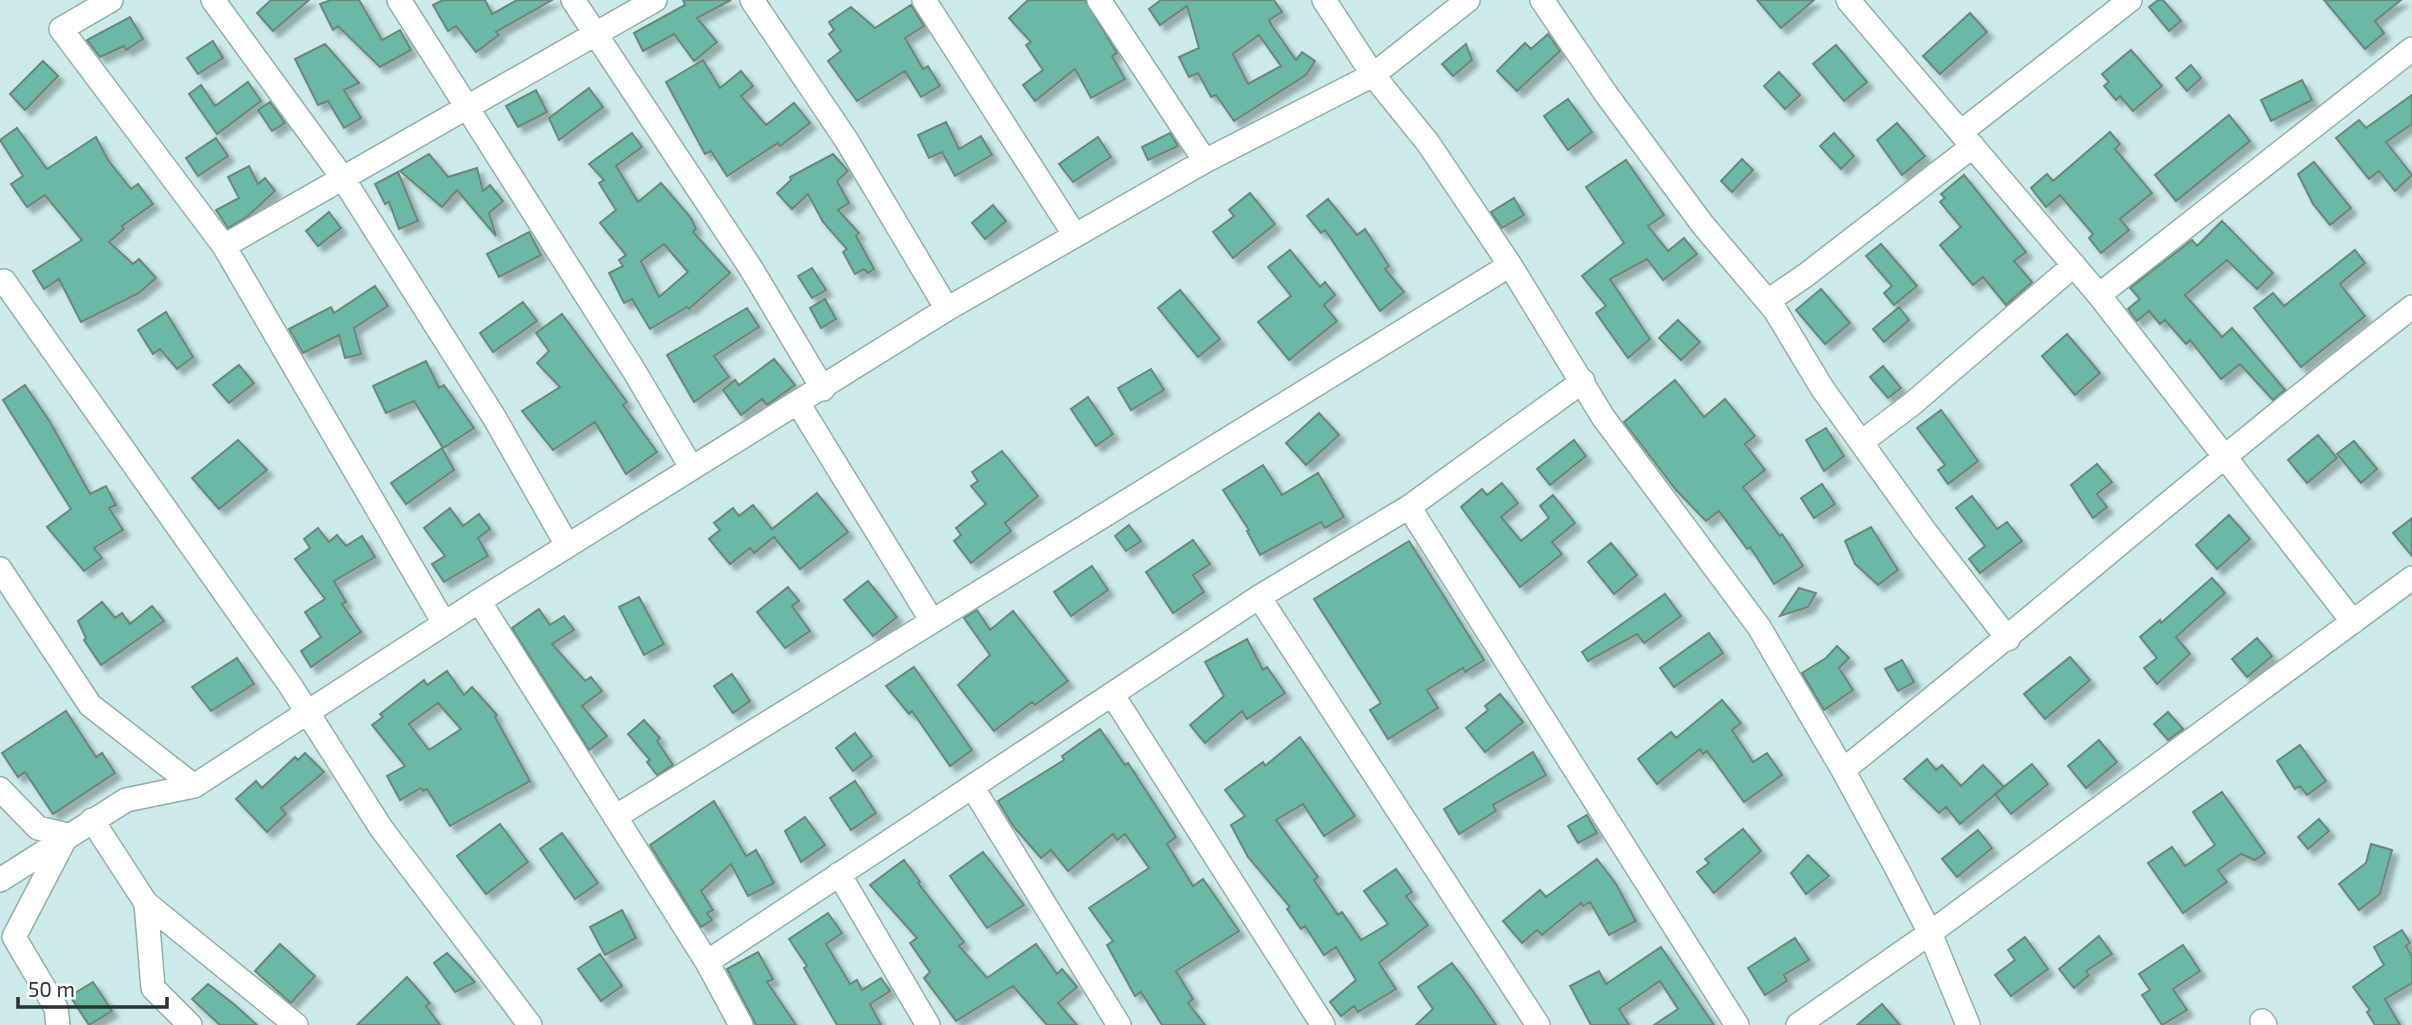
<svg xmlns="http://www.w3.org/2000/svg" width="2412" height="1025" viewBox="0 0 2412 1025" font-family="'Exo 2',sans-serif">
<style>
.building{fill:#6bb8a5;stroke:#6c867e;stroke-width:2;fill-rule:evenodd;filter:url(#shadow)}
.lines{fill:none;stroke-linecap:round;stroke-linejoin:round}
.street-casing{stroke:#91aeaf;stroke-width:26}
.street{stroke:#fff;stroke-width:23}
</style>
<defs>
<filter id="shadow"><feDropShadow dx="6" dy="6" stdDeviation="2" flood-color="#0004"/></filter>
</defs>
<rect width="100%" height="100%" fill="#cceaea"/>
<path class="building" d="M271,0h38l-36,31 -16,-18z
M331,0h28l23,40 18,-10 11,20 -31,17 -42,-41 -5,4 -13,-26z
M443,0h42l7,14 25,-14h35l-56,32 3,3 -23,17 -20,-26 -8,5 -15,-26z
M683,0h48l-34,18 20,24 -23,19 -20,-27 -31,17 -9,-18 51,-28z
M1028,0h57l32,53 -5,3 13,23 -34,19 -16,-29 -40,32 -12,-16 20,-15 -17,-25 5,-3 -22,-24z
M1161,0h113l8,12 -13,8 3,6 24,34 6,-8 13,9 -9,14 -72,46 -18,-26 -5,2 -13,-24 -9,4 -10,-20 20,-9 -12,-42 -27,19 -11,-16zM1259,35l22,31 -33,18 -15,-30z
M1757,0h57l-33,28z
M2158,0h5l18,21 -12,10 -20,-24z
M2324,0h77l-26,21 9,12 -19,16z
M911,5l13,21 -19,12 18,31 5,-3 12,20 -19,11 -16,-26 -48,30 -29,-40 13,-10 -12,-17 5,-4 -5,-8 22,-15 24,21z
M1970,13l17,19 -47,42 -17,-18z
M130,17l13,22 -17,11 -2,-4 -24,11 -13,-17z
M1548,34l12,17 -43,40 -20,-20 28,-28 6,6z
M213,41l10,17 -25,16 -11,-16z
M325,44l34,39 -15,7 17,28 -17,10 -16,-27 -10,4 -23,-46z
M1466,44l6,16 -19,16 -11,-12z
M1836,45l31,37 -23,19 -31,-37z
M2131,50l31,36 -29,25 -13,-15 -4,4 -12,-14 5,-4 -7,-8z
M703,60l17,28 21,-17 12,15 -12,10 25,29 28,-22 16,20 -30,23 -2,-3 -51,33 -16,-25 -6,3 -39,-72z
M43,61l15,15 -33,34 -15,-16z
M2191,65l10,13 -14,13 -11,-13z
M1779,72l21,23 -15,14 -21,-23z
M2302,80l10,20 -41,21 -10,-21z
M248,82l13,19 -44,33 -28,-40 12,-9 14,21z
M589,88l14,19 -44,33 -10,-22z
M536,90l11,22 -29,15 -12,-21z
M2412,95v29l-26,18 26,33 -17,16 -16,-20 -10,8 -33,-41 23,-18 7,8z
M1568,99l24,33 -24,18 -24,-34z
M270,102l15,21 -13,8 -14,-21z
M2229,115l21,26 -74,60 -21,-26z
M946,122l13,27 22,-13 11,19 -37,21 -13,-24 -13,6 -11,-23z
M1897,123l28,33 -23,19 -25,-35z
M17,128l30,41 49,-32 12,23 23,29 7,-5 15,20 -31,22 2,3 -15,13 24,22 6,-5 17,19 -17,15 -58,29 -22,-43 -15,10 -11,-18 49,-31 -37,-45 -18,12 -16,-23 12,-8 -23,-36z
M2110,132l10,12 -5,5 37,44 -32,26 9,11 -28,23 -12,-15 4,-4 -33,-39 -14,12 -15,-19 16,-14 6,7z
M632,133l10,14 -26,19 22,36 23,-19 30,35 5,11 -3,3 37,41 -41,36 -2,-2 -37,22 -18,-30 -8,4 -15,-30 14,-7 -4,-6 7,-5 -26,-32 16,-13 -17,-27 5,-3 -15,-16zM664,244l24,28 -29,25 -18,-36z
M1170,133l8,13 -30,14 -6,-13z
M1834,133l20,23 -13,13 -21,-23z
M1098,137l13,20 -38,25 -14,-18z
M216,138l12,18 -30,20 -12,-18z
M429,154l19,23 29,-9 6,23 7,-6 13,16 -14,12 7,23 -39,-46 -15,17 -42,-36z
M833,154l15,17 -11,10 12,22 -11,7 21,23 -3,3 18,33 -6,4 -4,-4 -9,5 -12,-22 4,-3 -24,-27 -15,-28 -16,15 -15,-16 14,-13 -1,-3z
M1742,159l11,11 -21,22 -11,-11z
M1626,160l38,55 -16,11 20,25 16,-13 13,16 -34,26 -16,-21 -37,20 40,60 -22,19 -32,-45 10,-7 -24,-30 42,-33 -38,-56z
M2314,162l37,46 -21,17 -17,-21 -15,-30z
M249,166l9,18 7,-6 10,13 -27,25 -20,12 -12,-18 23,-12 -11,-21z
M398,172l20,49 -19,8 -10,-27 -4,2 -10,-20z
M1964,175l62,77 -12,9 18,21 -26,23 -23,-28 -10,8 -33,-40 21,-18 -21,-25 5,-4 -4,-4z
M1250,193l25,31 -42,34 -20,-26 21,-16 -5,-6z
M1514,198l10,17 -22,13 -11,-16z
M1328,199l29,36 8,-6 24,37 -4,3 19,23 -24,19 -55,-81 -4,3 -14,-17z
M993,205l13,16 -21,18 -13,-16z
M329,212l12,16 -23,18 -12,-15z
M2222,221l51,52 -16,16 -30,-29 -42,35 37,42 10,-9 53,62 -12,10 -33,-36 -19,15 -31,-39 -4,4 -21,-24 -5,4 -11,-13 -12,10 -9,-12 12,-10 -10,-11 62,-48 5,6z
M529,232l12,23 -42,22 -12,-23z
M1881,244l36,42 -23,19 -10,-12 8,-7 -26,-30z
M1290,250l30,37 5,-5 10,13 -11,10 13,16 -48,39 -31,-38 33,-26 -23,-29z
M2355,250l10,13 -25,21 25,32 -64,51 -47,-59 19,-15 11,13z
M812,268l14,22 -14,8 -14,-22z
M375,286l13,20 -34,22 7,26 -16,4 -6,-23 -36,18 -14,-24 42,-22 3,6z
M1821,289l29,34 -25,21 -29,-34z
M1180,290l40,49 -22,18 -40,-49z
M825,299l11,20 -15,9 -11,-20z
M523,302l14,19 -44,31 -13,-19z
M1899,307l10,13 -25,22 -11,-13z
M747,308l12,19 -45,29 15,21 -35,25 -27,-47z
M166,312l27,45 -16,12 -17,-20 -7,5 -15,-24z
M562,314l65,88 -4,3 34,47 -31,22 -31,-52 -42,28 -31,-39 38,-24 -23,-24 12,-12 -13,-18z
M1678,320l22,22 -19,18 -22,-22z
M2067,334l33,39 -25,22 -33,-39z
M774,359l21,26 -28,20 -5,-6 -21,16 -18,-25 12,-10 4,5z
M426,361l13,27 5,-3 30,43 -31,20 -29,-47 -28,12 -13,-27z
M239,365l15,18 -25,20 -16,-18z
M1883,366l18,22 -13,10 -18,-21z
M1151,369l13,21 -33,20 -13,-22z
M1675,380l29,37 21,-18 30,37 -10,8 20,26 -22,17 37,49 2,-2 21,32 -29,18 -24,-37 -3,2 -28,-38 -13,10 -30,-31 -52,-68z
M25,385l25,37 40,72 16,-8 10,19 -7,3 14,22 -29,18 8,10 -18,13 -37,-44 24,-18 -68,-109z
M1088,397l25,37 -17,12 -25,-37z
M1941,410l37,51 -30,23 -10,-14 7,-5 -28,-37z
M1319,413l20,22 -33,30 -20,-22z
M1826,428l18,28 -20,15 -18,-31z
M2318,435l19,23 -30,25 -19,-23z
M238,440l29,30 -48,39 -27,-31z
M1574,440l12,16 -36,29 -13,-16z
M2354,441l23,28 -16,14 -24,-29z
M442,448l12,22 -48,34 -15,-21z
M1002,451l36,45 -33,27 6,8 -40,32 -17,-22 7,-6 -5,-7 30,-24 -15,-18 7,-5 -6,-9z
M2097,464l15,18 -15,12 10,13 -14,11 -22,-33z
M1263,465l19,30 36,-22 26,44 -19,11 -4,-6 -61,33 -13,-24 2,-1 -26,-40z
M1502,483l16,20 -17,14 20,24 28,-23 -9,-12 13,-11 22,28 -23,19 10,12 -42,33 -59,-80 21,-18 5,6z
M1822,484l13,20 -21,14 -13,-20z
M817,493l31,39 -48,37 -26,-32 -20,16 -4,-5 -20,16 -21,-25 11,-9 -6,-7 19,-15 6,8 14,-11 19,24z
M1972,496l25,33 10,-7 15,19 -42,32 -11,-14 16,-13 -29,-38z
M450,508l13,18 16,-12 11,15 -12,9 10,18 -44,26 -12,-18 13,-8 -21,-28z
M2229,515l21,24 -33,30 -21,-24z
M2412,518v38l-19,-23z
M1129,525l12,16 -15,10 -11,-15z
M1871,527l27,43 -20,15 -23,-21 -10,-23z
M318,528l11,14 8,-7 9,11 16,-10 13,21 -41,24 12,21 -4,2 19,28 -50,35 -10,-16 20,-14 -16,-25 20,-13 -30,-40 15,-11 -6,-9z
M1193,540l17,24 -17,11 11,17 -31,21 -27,-41z
M1409,541l75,119 -19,12 -2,-4 -36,22 11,18 -50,31 -18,-29 11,-7 -67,-104z
M1611,543l26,32 -23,19 -26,-32z
M1092,566l16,24 -37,26 -17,-24z
M2212,578l13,15 -49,44 14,17 -33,30 -13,-16 13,-10 -17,-21 20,-17 1,3z
M868,581l29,36 -24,19 -29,-36z
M788,587l11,14 -7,5 18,25 -25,17 -28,-36z
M1799,588l17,5 -8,14 -28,9z
M1665,594l16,22 -37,27 -7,-9 -49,27 -6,-9z
M639,597l25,47 -20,11 -25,-48z
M102,602l13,16 7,-5 8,11 22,-18 12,15 -63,44 -17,-25 2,-2 -8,-17z
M539,609l11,16 14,-9 10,14 -22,14 33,37 6,-4 11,14 -20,15 25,30 -18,14 -77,-122z
M977,610l13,20 23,-19 55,70 -33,24 -3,-3 -38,29 -36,-46 32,-30 -26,-37z
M1709,633l14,20 -49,34 -14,-19z
M2257,638l15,18 -25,21 -15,-18z
M1247,639l16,31 4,-3 18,26 -38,26 -5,-8 -37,32 -15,-18 34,-29 -19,-34z
M1837,646l12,12 -10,10 14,22 -29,20 -22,-37 24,-15z
M2070,657l20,23 -45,39 -21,-25z
M237,658l17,26 -43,27 -19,-24z
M1902,660l12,22 -16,9 -13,-22z
M914,667l58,83 -22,16 -38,-55 -3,3 -23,-28z
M447,671l17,24 8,-8 25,28 -2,2 35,64 -80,45 -23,-37 -4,2 -2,-3 -21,12 -13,-24 18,-10 -33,-41 11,-8 -3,-3 44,-34 3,5zM438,703l23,26 -32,21 -20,-26z
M732,674l18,27 -17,12 -19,-27z
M1500,694l23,28 -38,30 -19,-24 22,-18 -3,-4z
M1722,700l19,23 -9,7 21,32 14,-9 15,22 -38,27 -37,-51 -4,3 -3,-5 -43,35 -19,-25 33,-27 5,6z
M66,711l30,46 6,-4 13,20 -62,41 -28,-42 -7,5 -16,-24z
M2168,712l15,17 -15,11 -14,-16z
M644,720l16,18 -3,3 16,24 -16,10 -10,-13 3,-2 -22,-26z
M1100,729l25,36 3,-2 48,74 -9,7 26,42 10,-7 36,52 -63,40 17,28 -5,4 17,22h-43l-21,-33 -6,4 -28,-51 6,-4 -24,-33 60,-40 -24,-34 -8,6 -4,-6 -45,37 -17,-21 -10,8 -28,-32 -15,-25 66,-41 -2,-4z
M855,733l17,23 -19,15 -17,-23z
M1300,737l55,79 -31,20 -21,-32 -27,16 42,57 -4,3 24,35 4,-3 19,28 27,-16 -24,-33 32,-22 16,23 -6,4 22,29 -49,38 17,26 -38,23 -4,-6 -13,10 -11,-14 26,-22 -20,-33 -12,8 -19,-29 -4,3 -14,-20 3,-2 -42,-50 -17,-32 14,-9 -20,-26 38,-28 2,4z
M2099,740l18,22 -31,26 -18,-22z
M2300,745l26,36 -19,14 -7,-9 -5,3 -18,-28z
M1533,752l13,23 -53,30 3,6 -37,23 -15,-25z
M305,753l19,19 -43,36 5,6 -19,18 -31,-33 20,-18 6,7 33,-31 3,3z
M1927,759l9,11 6,-5 19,21 22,-21 21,22 -44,37 -14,-17 -7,6 -35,-34z
M2032,764l16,20 -37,30 -16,-20z
M855,781l21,32 -25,17 -21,-32z
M2222,792l43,61 -10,7 -14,-6 -23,16 9,12 -44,31 -35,-50 24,-16 13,19 30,-21 -22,-33z
M714,801l32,55 10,-6 18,33 -26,13 -17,-32 -30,27 12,19 -6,3 5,7 -11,7 -51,-82z
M1587,815l10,18 -19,10 -10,-17z
M805,817l20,28 -24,17 -16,-31z
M2319,819l10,12 -21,18 -10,-12z
M500,824l28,38 -42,32 -29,-38z
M1743,829l18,22 -47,42 -17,-21 12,-9 -4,-4z
M1978,830l14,18 -35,29 -15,-18z
M562,833l36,50 -23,16 -35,-50z
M2371,844l21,6 -12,44 -21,16 -20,-26 27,-21z
M983,852l41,53 -37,23 -37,-52z
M1808,855l21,21 -23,18 -15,-21z
M1597,859l19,25 20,37 -27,14 -19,-33 -7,4 -2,-3 -39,32 -5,-5 -15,13 -19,-22 37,-31 6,7z
M904,860l16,22 -2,1 46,59 -5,4 28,32 49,-34 21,30 5,-5 15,18 -19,16 19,22h-30l-34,-39 -57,35 -32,-43 6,-6 -20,-29 7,-5 -47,-53z
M622,910l14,28 -31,17 -15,-28z
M828,913l14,20 -16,11 24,40 7,-4 5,10 19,-12 9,13 -20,13 11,21h-44l-33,-57 3,-2 -18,-27z
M2402,930l8,13 -4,3 6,11v26l-27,16 15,26h-25l-8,-13 3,-2 -17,-23 31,-22 -10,-18z
M2099,936l13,18 -26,17 3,4 -15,13 -15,-19z
M2025,937l23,32 -37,27 -16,-21 20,-15 -7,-10z
M1795,938l14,22 -25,15 3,6 -22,14 -17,-27z
M280,944l35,32 -24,27 -36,-32z
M2183,945l17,26 -27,18 14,21 -25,15 -20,-30 8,-5 -11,-16z
M1661,947l53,78h-60l24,-16 -18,-28 -41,28 10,16h-38l-21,-39 29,-15 7,13z
M758,952l15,27 -6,3 29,43h-40l-29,-56z
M447,953l28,29 -20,10 -21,-29z
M600,954l22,32 -21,15 -23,-32z
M1452,963l21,28 23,34h-80l17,-16 -15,-22z
M407,977l23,26 -4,3 14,19h-83z
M93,982l19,29 -23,14 -19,-29z
M208,984l27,21 22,20h-37l-28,-26z
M1882,1004l18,21h-43z"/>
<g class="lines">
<g class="street-casing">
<path id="street" d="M111,0l-50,29 163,217 220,377
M213,0l129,177 152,240 73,128
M399,0l234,369 58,98
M573,0l179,270 71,119
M752,0l95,141 100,168
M924,0l150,234
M1099,0l106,161
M1324,0l49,75 55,68 82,122 93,152 156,210 84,143 54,99 33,64 38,92
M1542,0l64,94 97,131 72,85 47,78 102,142 84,109
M1848,0l251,295 254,327
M1961,132l169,-132
M224,246l431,-246
M4,281l286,404 91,143 149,197
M2099,295l313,-246
M1768,301l38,-26 167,-129
M798,403l134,218
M1863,441l49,-37 162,-139
M1409,507l328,518
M0,569l90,136 104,81
M1259,597l279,428
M479,601l228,361 34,63
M1112,694l211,331
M1843,770c192,-152 375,-313 569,-463
M973,788l146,237
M0,789l38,39 29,7 -53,102 42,71 2,17
M615,817l895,-552
M92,820l54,83 150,122
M839,874l89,151
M0,880l126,-80 68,-14 285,-185 468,-292 258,-148 168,-86 95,-75
M146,903l7,85 37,37
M707,962l552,-365 150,-90 174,-126
M2262,1021l3,4
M1798,1025l132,-92 482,-355"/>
</g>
<use href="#street" class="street"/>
</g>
<path d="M18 997v10h149v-10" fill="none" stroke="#273233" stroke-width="3.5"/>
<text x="28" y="997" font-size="21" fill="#273233" stroke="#ffffff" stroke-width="5" paint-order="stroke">50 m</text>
</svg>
